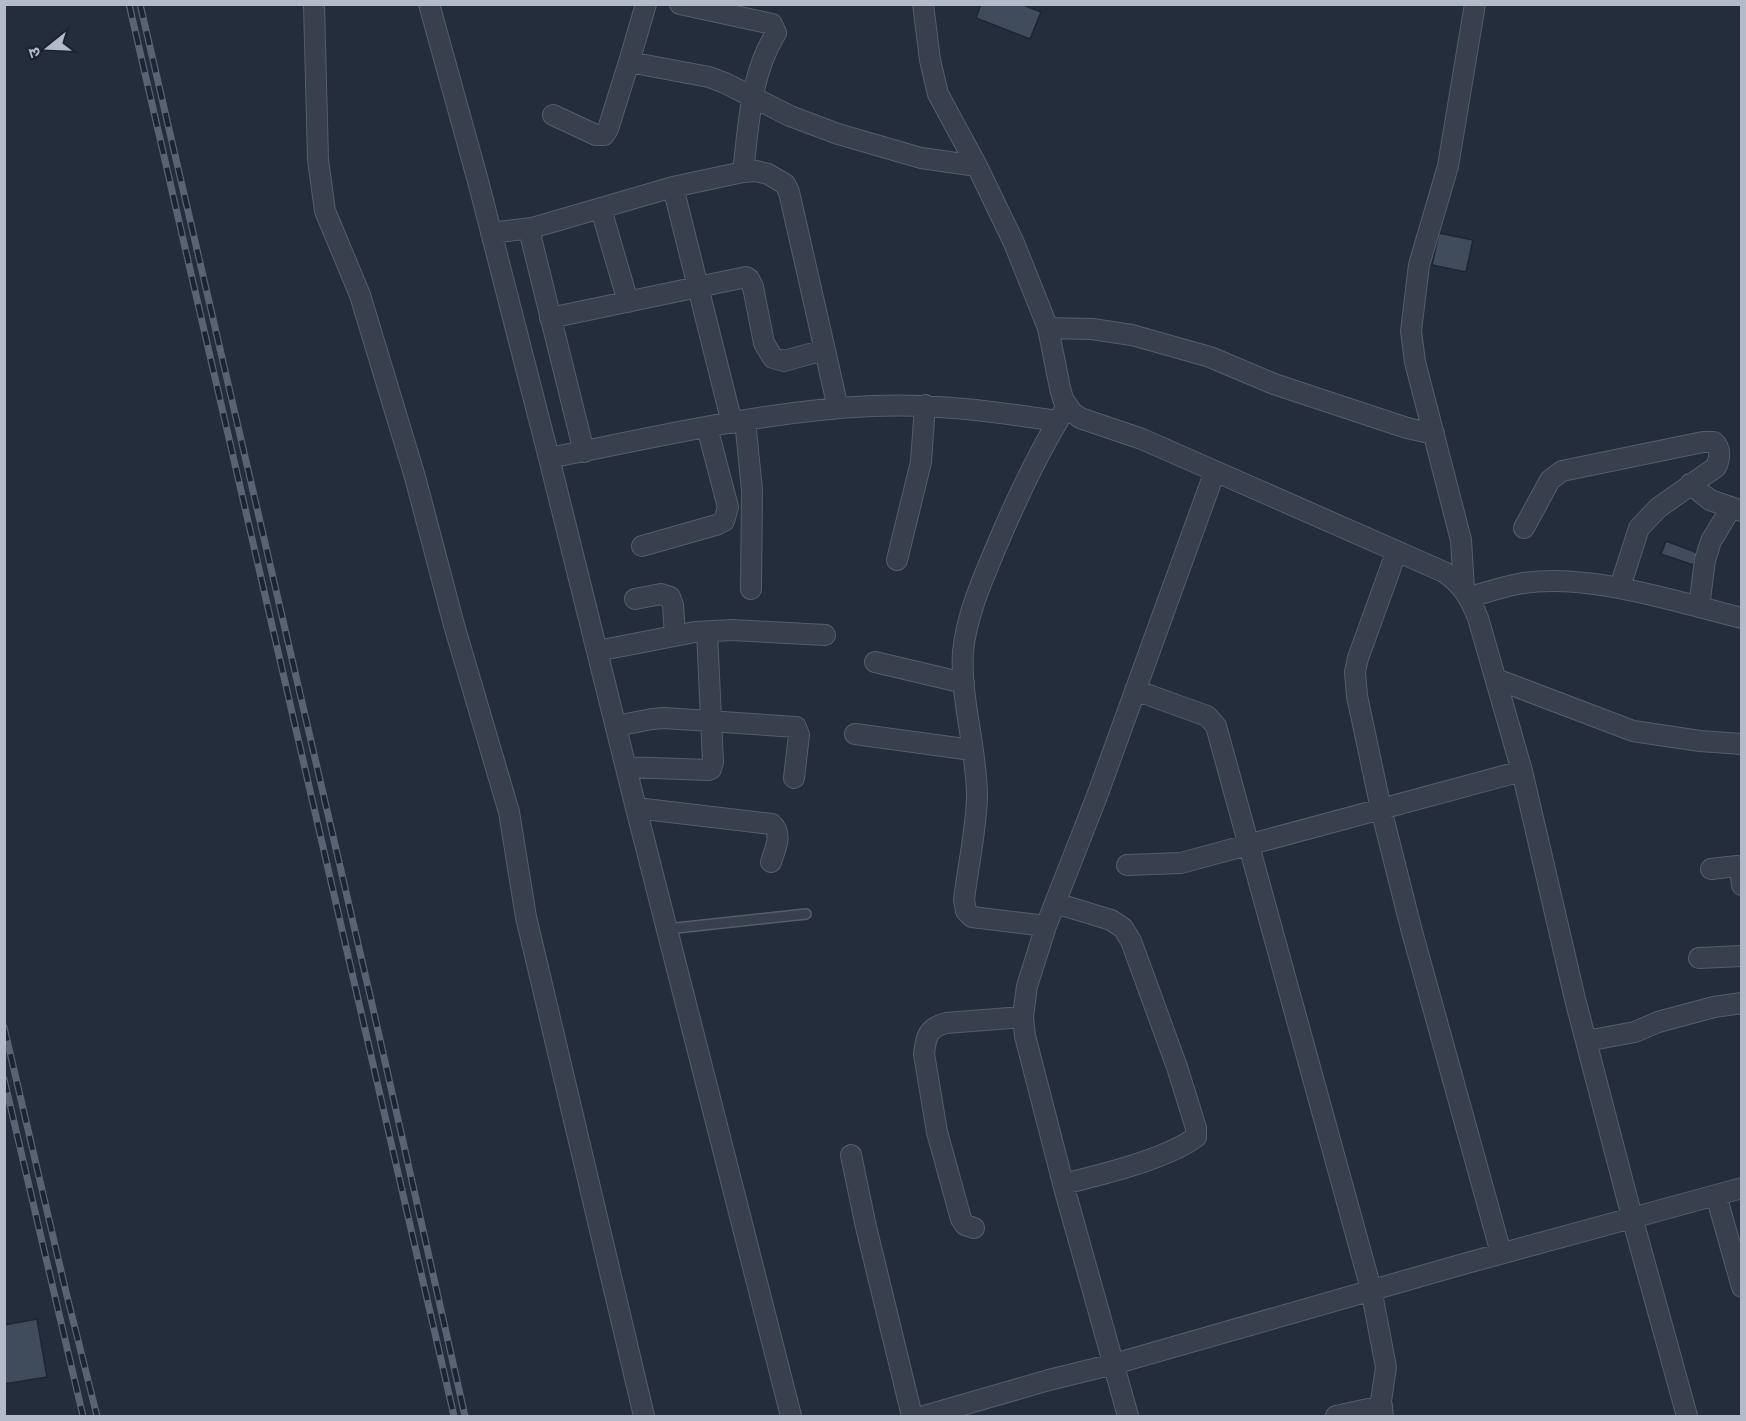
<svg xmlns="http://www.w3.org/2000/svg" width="1746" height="1421" viewBox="0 0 1746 1421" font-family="'Asap Condensed','Noto Sans Devanagari',sans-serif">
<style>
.building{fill:#404b5b;stroke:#1f2633;stroke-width:1.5}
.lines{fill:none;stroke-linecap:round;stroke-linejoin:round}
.lane-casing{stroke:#565d6a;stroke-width:12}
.street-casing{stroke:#565d6a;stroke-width:22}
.lane{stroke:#383f4d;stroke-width:9}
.street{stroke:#383f4d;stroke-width:20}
.rail-casing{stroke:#5a6373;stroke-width:7}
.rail{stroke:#1d2431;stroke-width:4.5;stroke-dasharray:14;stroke-linecap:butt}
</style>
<rect width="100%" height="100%" fill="#242d3c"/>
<path class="building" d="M981,4h40l20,8 -11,27 -54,-21z
M1439,233l34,7 -7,32 -34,-7z
M1666,541l32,12 -5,12 -32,-11z
M37,1319l10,58 -43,7v-59z"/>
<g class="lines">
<g class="lane-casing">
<path id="lane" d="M667,929l139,-15"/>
</g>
<g class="street-casing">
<path id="street" d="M314,4l4,156 7,51 35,84 55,182 39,148 55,187 17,105 118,499
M429,4l49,177 71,277 87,350 155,608
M680,4l92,20 4,9c-26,42 -27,91 -33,139
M923,4l7,56 8,34 39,72 37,77 34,85 12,60 3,11 9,13 8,6 62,21 302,133c18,12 26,26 34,46l44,153 53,228 57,218 55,199
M629,62l17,-58
M553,115l43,20h8l4,-6 21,-67 80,15 16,6 65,33 48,18 83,24 56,8
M673,187l25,100 48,-10 3,2 4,8 11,56 9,15 11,3 40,-11
M601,209l27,93
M491,233l41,-5
M550,318l148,-31 34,136
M1048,328l44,1 40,6 78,22 64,27 133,44 27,6
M745,420l7,70 -1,99
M584,452l-53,-214 1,-10 141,-41 70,-15 13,-1 12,3 17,10 4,8 49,216
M549,458c107,-21 215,-47 323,-52 63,-3 124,6 186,15
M1690,484l20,16 32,11
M1524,528l26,-48 12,-9 141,-29h11c7,6 6,17 2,25l-58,41 -19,20 -19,59
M642,546l74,-21 8,-4 4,-14 -21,-80
M1396,553l-38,105 -3,14 2,24 24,113 30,119 90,325
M897,560l24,-98 4,-57
M1464,589l-3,-49 -46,-178 -4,-31 8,-66 29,-99 27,-162
M1469,597c16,-4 33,-10 49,-13 66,-13 159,18 224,34
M635,599l26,-5 9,3 3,8 2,30
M1699,607l6,-47 6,-19 20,-33
M597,651l98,-19 37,-2 93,5
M875,662l89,21
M1496,679l137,52 67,10 42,3
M1135,690l72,26 9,10 155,563 15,78 -5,34 2,15
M616,726l36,-7 12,-1 132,9 3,8 -5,43
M855,734l117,16
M626,767l82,3 3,-1 2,-7 -6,-130
M636,808l136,16c11,11 3,25 -1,38
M1127,865l54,-2 341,-92
M1711,869l26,-3 3,3 2,16
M1055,903l56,17 12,8 8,13 46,126 19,61v9c-29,22 -96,38 -133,47
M1046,926l-74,-9 -6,-6 -2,-11c4,-34 12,-69 13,-103 0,-49 -17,-97 -14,-145 3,-34 18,-69 31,-100 21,-50 44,-100 73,-146
M1699,958l43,-2
M1586,1041l49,-9 23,-10 56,-15 28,-4
M851,1155l15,72 46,189
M1716,1195l26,92
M974,1228l-9,-3 -4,-6 -24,-87 -13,-78c2,-18 4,-26 22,-31l77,-6
M924,1416l125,-36 65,-16 353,-101 275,-75
M1128,1416l-63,-225 -40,-155 -2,-19 4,-31 19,-60 51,-130 118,-325
M1336,1416l46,-10"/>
</g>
<use href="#lane" class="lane"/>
<use href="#street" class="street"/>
<g class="rail-casing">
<path id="rail" d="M129,4l325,1412
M140,4l232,1000 93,412
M4,1027l62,265 31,124
M4,1079l79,337"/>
</g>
<use href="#rail" class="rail"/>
</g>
<rect width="1746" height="1421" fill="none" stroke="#b4bac8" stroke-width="12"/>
<g transform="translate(48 48) rotate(252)" stroke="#1d2431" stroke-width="4.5" paint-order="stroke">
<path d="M0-4.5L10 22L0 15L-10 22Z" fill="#b4bac8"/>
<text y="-9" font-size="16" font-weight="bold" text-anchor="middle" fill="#b4bac8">उ</text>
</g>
</svg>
